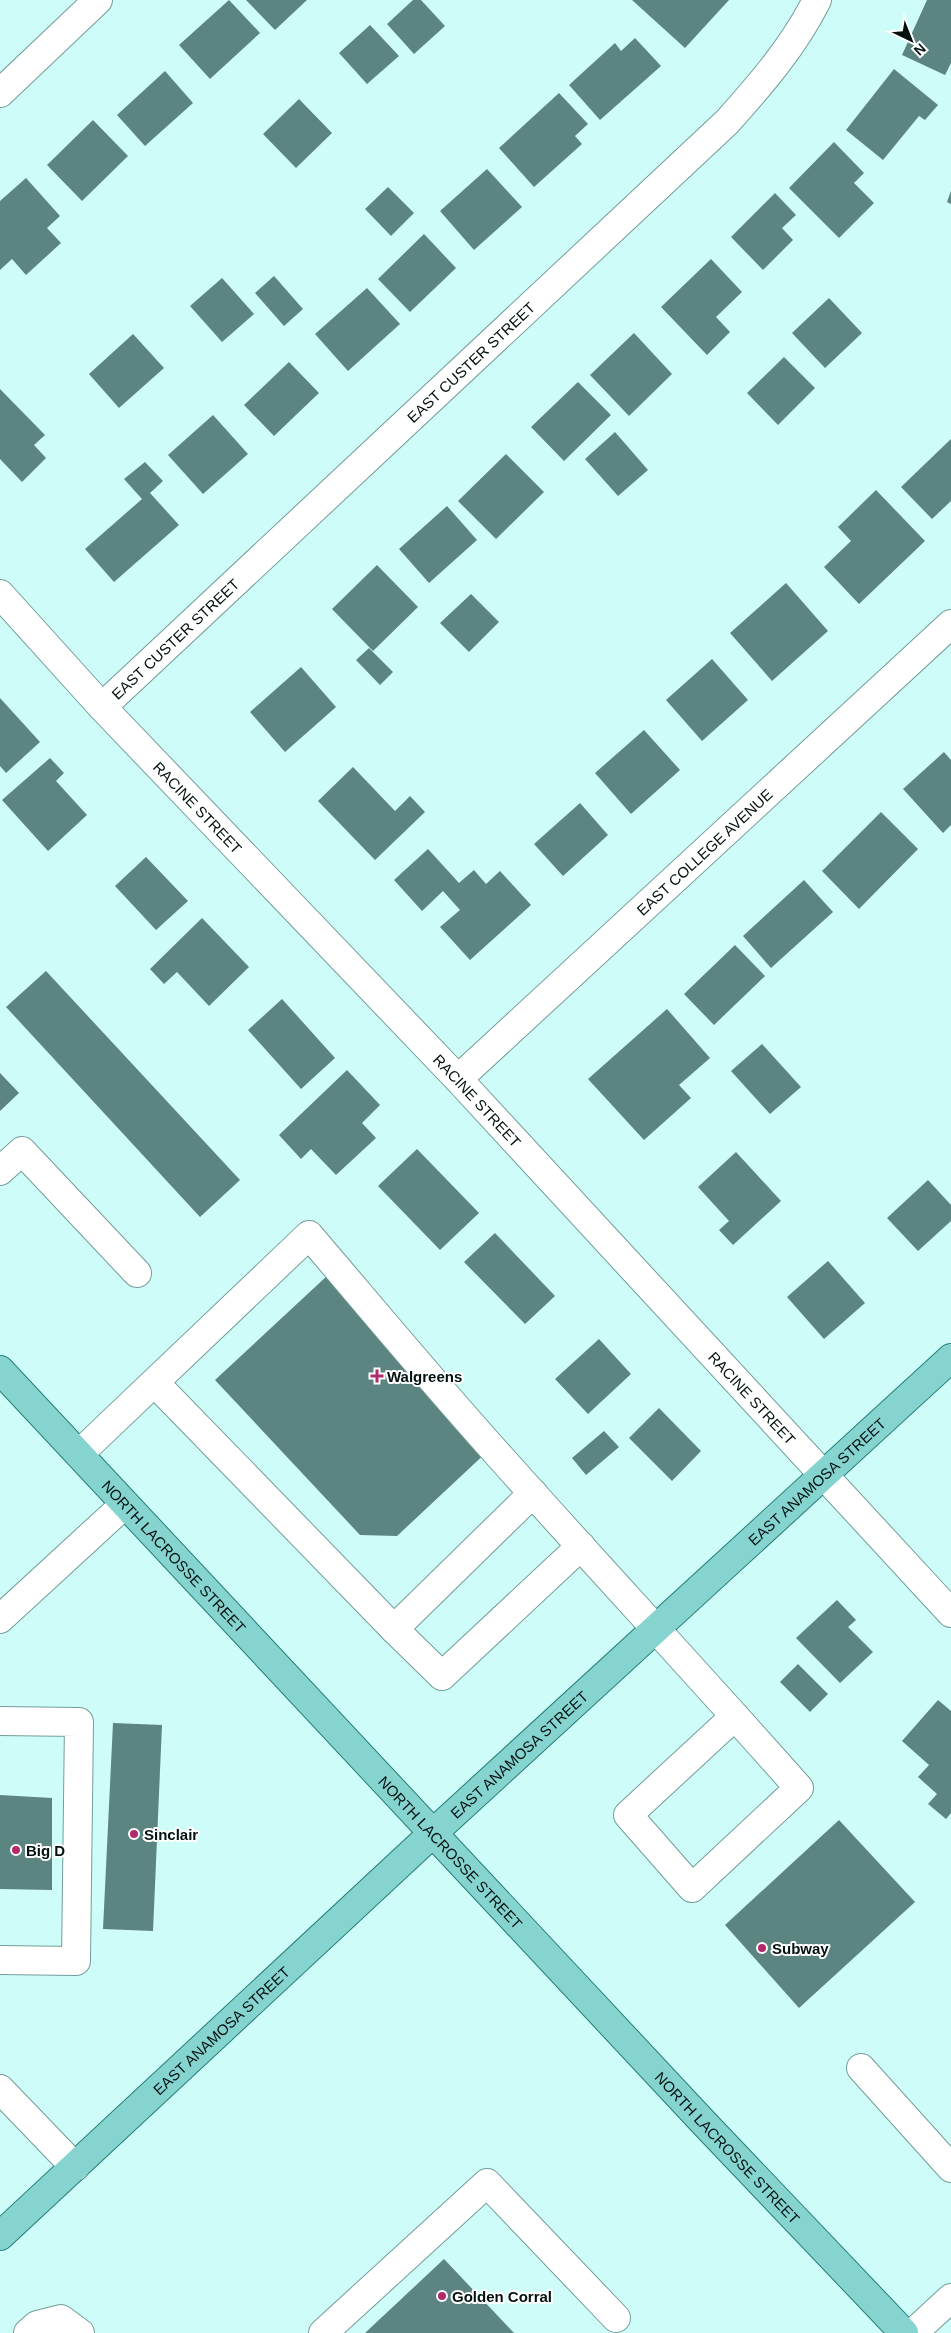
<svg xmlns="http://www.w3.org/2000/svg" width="951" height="2333" viewBox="0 0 951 2333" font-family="Arial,sans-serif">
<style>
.building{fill:#5c8481}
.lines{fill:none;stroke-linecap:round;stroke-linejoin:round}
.minor-casing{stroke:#739d9a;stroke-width:30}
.major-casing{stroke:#247d79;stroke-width:30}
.minor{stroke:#fff;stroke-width:28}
.major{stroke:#86d4d0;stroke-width:28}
.poi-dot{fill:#b22a6b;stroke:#fefefe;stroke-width:2}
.labels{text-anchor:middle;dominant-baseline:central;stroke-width:4;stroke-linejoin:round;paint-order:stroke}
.street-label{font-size:15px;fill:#021110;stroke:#fefefe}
.poi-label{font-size:15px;font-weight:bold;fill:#021110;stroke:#fefefe;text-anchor:start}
</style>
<rect width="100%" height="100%" fill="#cefcf8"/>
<path class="building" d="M229,0l31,33 -50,46 -31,-34z
M246,0h61l-32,30z
M413,0h8l24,26 -31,28 -27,-30z
M632,0h97l-44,48z
M927,0h24v63l-6,12 -43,-20z
M370,25l29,31 -32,28 -28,-31z
M635,38l26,28 -61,54 -31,-35 46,-42 6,8z
M894,69l44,36 -13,15 -6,-4 -36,44 -37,-30z
M165,71l28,32 -48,43 -28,-31z
M559,93l29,31 -13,12 7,8 -48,43 -35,-39z
M299,99l33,34 -36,35 -33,-34z
M93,120l35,36 -46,45 -35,-36z
M834,142l30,31 -10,10 20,20 -35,35 -50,-50z
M487,169l35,38 -48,43 -34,-39z
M26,178l34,38 -13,12 14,15 -35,32 -14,-16 -12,11v-69z
M388,187l26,26 -23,23 -26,-27z
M951,191v13l-4,-2z
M775,193l21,22 -14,13 11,12 -30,30 -32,-33z
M424,234l32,34 -46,44 -32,-33z
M711,259l31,33 -26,25 14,15 -23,23 -46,-48z
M274,276l29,33 -19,17 -29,-33z
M222,278l32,36 -32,28 -32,-36z
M367,288l33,36 -52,47 -33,-37z
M829,298l33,35 -37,35 -33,-35z
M634,333l38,41 -43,42 -39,-41z
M133,334l31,34 -45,40 -30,-34z
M784,357l31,31 -37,37 -31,-32z
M289,362l30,31 -45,43 -30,-31z
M578,382l33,33 -47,46 -33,-34z
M0,389l45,46 -11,10 12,13 -24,24 -22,-23z
M213,415l35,39 -45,40 -35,-39z
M615,432l33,38 -30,26 -33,-37z
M951,439v62l-19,18 -31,-32z
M506,454l38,38 -48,47 -38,-38z
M145,462l18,19 -13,12 29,32 -65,57 -29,-33 57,-50 -18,-20z
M876,490l49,51 -66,63 -35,-37 27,-26 -13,-14z
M447,506l30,34 -48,43 -30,-34z
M377,565l41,42 -45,44 -41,-42z
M786,583l42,48 -56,50 -42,-48z
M471,594l28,28 -30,30 -29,-29z
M369,648l24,24 -13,13 -24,-25z
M712,659l36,41 -46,41 -36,-41z
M301,667l35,40 -51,45 -35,-40z
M0,698l40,44 -34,31 -6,-7z
M644,730l36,40 -49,44 -36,-41z
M944,752l7,8v65l-8,8 -40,-44z
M50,758l14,15 -8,8 31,34 -39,36 -46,-51z
M353,767l42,44 15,-15 15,16 -50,48 -57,-59z
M580,803l28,32 -45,41 -29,-32z
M881,812l37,37 -59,60 -37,-38z
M428,849l31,34 15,-13 12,14 14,-13 31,34 -61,55 -30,-33 20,-17 -17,-19 -21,20 -28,-31z
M146,857l42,44 -32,29 -41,-44z
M804,880l29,32 -62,56 -28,-32z
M202,918l47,49 -40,39 -32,-34 -13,12 -14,-15z
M735,945l30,31 -51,49 -30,-31z
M46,971l194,209 -40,37 -194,-210z
M282,999l53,59 -34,31 -53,-59z
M667,1009l43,49 -31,27 12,13 -47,42 -56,-61z
M762,1044l39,43 -31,27 -39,-43z
M347,1070l33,35 -18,18 14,15 -40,37 -25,-26 -10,10 -22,-24z
M0,1073l19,20 -19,18z
M417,1149l62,64 -39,37 -62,-64z
M736,1152l45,49 -48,44 -14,-15 10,-9 -31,-34z
M928,1180l23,25v16l-33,30 -31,-33z
M495,1233l60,63 -30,28 -61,-62z
M828,1261l37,42 -41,36 -37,-42z
M328,1275l162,174 -93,87 -37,-1 -145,-155z
M599,1339l32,35 -43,40 -33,-35z
M659,1408l42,43 -29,30 -43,-43z
M604,1431l15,16 -33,28 -14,-17z
M837,1600l19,20 -8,7 25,25 -33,31 -44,-45z
M798,1664l30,30 -18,18 -30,-30z
M938,1700l13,11v102l-5,6 -18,-15 9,-10 -19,-17 11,-12 -27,-24z
M113,1723l49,2 -9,206 -50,-2z
M0,1795l52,3v92l-52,-1z
M839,1820l76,82 -116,106 -74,-83z
M444,2259l70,74h-149z"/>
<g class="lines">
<g class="minor-casing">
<g id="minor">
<path d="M0,93l98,-93"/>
<path id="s1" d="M0,594l102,113 356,372 493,534"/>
<path id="s2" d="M102,707l625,-585c34,-38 67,-76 90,-122"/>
<path id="s3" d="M458,1079l493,-455"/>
<path d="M0,1171l22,-20 115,122"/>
<path d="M155,1383l239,246 139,-136"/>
<path d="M79,1454l230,-219c64,75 127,151 193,224 98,110 199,218 297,329l-107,100 -64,-73 107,-99"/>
<path d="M0,1619l125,-115"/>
<path d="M394,1629l48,47 139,-130"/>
<path d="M0,1721l79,1 -3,239 -76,-1"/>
<path d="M861,2068l90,100"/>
<path d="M0,2089l75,78"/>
<path d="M28,2333l9,-8 24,-6 19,14"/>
<path d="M323,2333l164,-150 129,135"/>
<path d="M913,2333l38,-35"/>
</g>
</g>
<g class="major-casing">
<g id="major">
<path id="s4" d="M0,1370l704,753 200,210"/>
<path id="s5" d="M0,2236l433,-403 518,-475"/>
</g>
</g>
<use href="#minor" class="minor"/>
<use href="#major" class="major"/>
</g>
<g class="poi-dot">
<path d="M374.5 1368.5h5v5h5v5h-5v5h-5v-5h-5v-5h5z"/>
<circle cx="134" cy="1834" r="5"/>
<circle cx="16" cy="1850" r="5"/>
<circle cx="762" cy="1948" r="5"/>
<circle cx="442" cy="2296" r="5"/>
</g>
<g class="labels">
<g class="street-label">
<text stroke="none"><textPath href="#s2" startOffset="505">EAST CUSTER STREET</textPath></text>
<text stroke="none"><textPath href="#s2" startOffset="100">EAST CUSTER STREET</textPath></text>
<text stroke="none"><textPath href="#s1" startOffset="291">RACINE STREET</textPath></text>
<text stroke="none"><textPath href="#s3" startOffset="335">EAST COLLEGE AVENUE</textPath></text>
<text stroke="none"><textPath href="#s1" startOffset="696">RACINE STREET</textPath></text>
<text stroke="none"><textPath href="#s1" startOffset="1101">RACINE STREET</textPath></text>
<text stroke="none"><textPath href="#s5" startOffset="1112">EAST ANAMOSA STREET</textPath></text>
<text stroke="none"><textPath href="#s4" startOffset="255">NORTH LACROSSE STREET</textPath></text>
<text stroke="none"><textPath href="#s5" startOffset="708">EAST ANAMOSA STREET</textPath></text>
<text stroke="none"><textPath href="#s4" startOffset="660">NORTH LACROSSE STREET</textPath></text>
<text stroke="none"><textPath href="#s5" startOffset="302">EAST ANAMOSA STREET</textPath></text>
<text stroke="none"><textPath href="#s4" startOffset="1065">NORTH LACROSSE STREET</textPath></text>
</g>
<g class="poi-label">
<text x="387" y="1376">Walgreens</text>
<text x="144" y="1834">Sinclair</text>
<text x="26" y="1850">Big D</text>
<text x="772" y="1948">Subway</text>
<text x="452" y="2296">Golden Corral</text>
</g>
</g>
<g transform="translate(911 40) rotate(137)" stroke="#fefefe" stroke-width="4" paint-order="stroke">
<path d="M0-4L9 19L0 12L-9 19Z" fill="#021110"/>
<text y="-8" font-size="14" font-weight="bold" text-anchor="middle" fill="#021110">N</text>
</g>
</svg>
